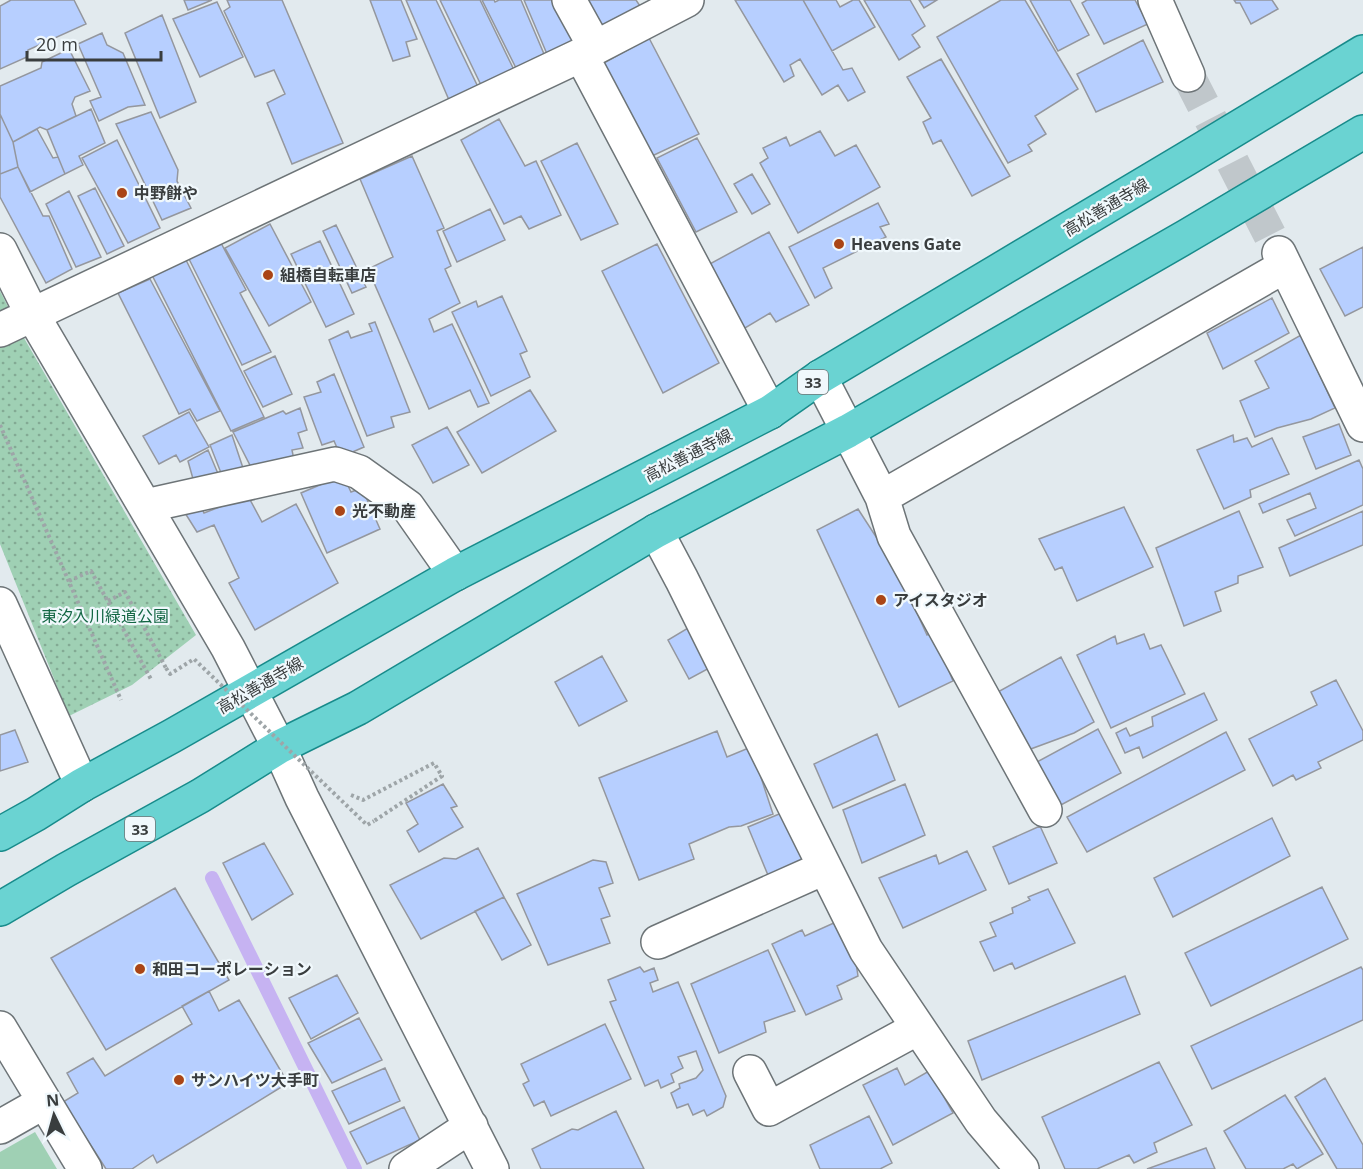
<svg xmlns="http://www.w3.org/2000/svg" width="1363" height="1169" viewBox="0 0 1363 1169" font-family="'Open Sans','Noto Sans JP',sans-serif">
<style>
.green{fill:#9fd0b4}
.park{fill:url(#park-dots)}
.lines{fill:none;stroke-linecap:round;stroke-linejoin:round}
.stream{stroke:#c6b3f2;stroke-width:14}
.building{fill:#b7cfff;stroke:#94979e;stroke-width:1.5}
.minor-tunnel{stroke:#c0c7cb;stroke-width:33;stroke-dasharray:33 16;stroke-linecap:butt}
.minor-casing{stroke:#6d7477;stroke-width:36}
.major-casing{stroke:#188b8b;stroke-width:36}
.path{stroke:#9ea5a8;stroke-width:4;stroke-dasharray:3 3;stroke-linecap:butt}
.minor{stroke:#fff;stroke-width:33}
.major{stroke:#6ad3d2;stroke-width:33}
.path-bridge{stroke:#9ea5a8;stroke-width:4;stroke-dasharray:3 3;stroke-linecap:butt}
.poi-dot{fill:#aa4516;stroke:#f0f8fc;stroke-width:2}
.labels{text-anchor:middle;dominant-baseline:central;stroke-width:4.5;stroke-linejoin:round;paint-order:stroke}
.shield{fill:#f0f8fc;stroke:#707577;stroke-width:1.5}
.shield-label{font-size:15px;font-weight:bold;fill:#393d3e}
.poi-label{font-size:16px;font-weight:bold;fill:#393d3e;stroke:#f0f8fc;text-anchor:start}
.street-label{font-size:16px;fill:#393d3e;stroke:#f0f8fc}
.park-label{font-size:16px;fill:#126643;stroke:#f0f8fc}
</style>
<defs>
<pattern id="park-dots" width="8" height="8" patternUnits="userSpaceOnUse" patternTransform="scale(1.5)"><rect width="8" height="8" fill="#9fd0b4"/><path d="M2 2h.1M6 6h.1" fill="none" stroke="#83aa94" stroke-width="1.8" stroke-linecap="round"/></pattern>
</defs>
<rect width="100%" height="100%" fill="#e2eaee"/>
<path class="green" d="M35,1132l22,37h-57v-17z"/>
<path class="park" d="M0,291l24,47 172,297 -64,50 -63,31 -69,-172z"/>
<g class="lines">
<path class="stream" d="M212,878l143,291"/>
</g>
<path class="building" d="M11,0h63l12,24 -58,26 -1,7 -27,12v-63z
M184,0h28l-24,10z
M227,0h55l61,143 -51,21 -25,-61 18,-9 -11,-24 -19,7 -31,-66 6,-4z
M370,0h31l16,39 -11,3 4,14 -17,5z
M406,0h30l42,87 -29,13z
M440,0h40l34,70 -33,15z
M482,0h12l1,2 4,-2h22l23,54 -28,14z
M524,0h33l22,38 -32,16z
M579,0h57l4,6 -44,23z
M735,0h68l40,70 9,-2 13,24 -17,9 -10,-16 -16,10 -22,-36 -10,6 4,11 -10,6z
M803,0h33l4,7 13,-7h6l16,27 -43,24z
M864,0h46l15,26 -13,9 8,12 -21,13z
M919,0h18l-13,8z
M1001,0h24l53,89 -43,27 11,18 -18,11 4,6 -24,12 -71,-126z
M1030,0h40l19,35 -31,16z
M1087,0h48l13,24 -44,20 -22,-41z
M1234,0h38l6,9 -27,15 -11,-21h-4z
M217,2l26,55 -43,20 -27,-58z
M162,15l34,87 -36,16 -35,-85z
M102,33l5,12 16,8 22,52 -17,2 -29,14 -9,-20 11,-4 -23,-53z
M649,38l50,96 -47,22 -50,-92z
M1143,40l20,42 -67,30 -19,-38z
M69,49l21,42 -15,6 -3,7 4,12 -29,14 -7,-3 -27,15 -13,-28v-28l41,-18 1,-6z
M941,59l69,117 -38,20 -31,-56 -8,4 -10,-22 8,-4 -24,-41z
M91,109l14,34 -26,13 4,9 -18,9 -18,-44z
M151,112l27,58 -1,11 14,27 -29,12 -46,-96z
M0,114l13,28 5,25 -18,7z
M499,119l26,47 11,-5 25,54 -32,14 -8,-13 -17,8 -43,-84z
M37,129l16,29 5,-1 7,17 -35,18 -12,-25 -5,-25z
M820,131l15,25 21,-11 24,42 -82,46 -38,-70 8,-5 -5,-10 23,-11 4,9z
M697,138l40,74 -41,20 -39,-74z
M117,140l43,88 -32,15 -46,-85z
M577,143l41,81 -37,16 -40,-79z
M412,156l32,72 -7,3 14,35 -6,3 15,34 -31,16 5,13 18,-8 37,79 -11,4 -8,-17 -41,19 -61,-140 25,-12 -33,-78z
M18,167l25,49h6l23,53 -26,14 -46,-86v-23z
M752,174l18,30 -18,10 -18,-30z
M95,188l29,58 -17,8 -29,-58z
M69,191l32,66 -25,10 -30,-63z
M878,203l11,21 -9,3 6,10 -63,31 9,20 -17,10 -26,-51z
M490,209l15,31 -48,22 -14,-31z
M270,224l41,78 -42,24 -44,-78z
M336,225l30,62 -14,6 -29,-62z
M769,232l40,73 -33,17 -6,-9 -30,18 -34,-65z
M320,241l34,73 -28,13 -35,-73z
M221,243l25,47 -6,3 31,59 -29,13 -54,-108z
M657,244l62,119 -56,30 -61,-122z
M1363,247v60l-18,9 -25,-47z
M185,258l79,159 -33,14 -79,-156z
M150,279l70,132 -23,10 -7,-12 -11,5 -61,-121z
M502,296l25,55 -7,3 10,23 -39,19 -39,-84 24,-11 2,6z
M1272,298l17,35 -66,36 -16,-36z
M375,322l35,90 -19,5 3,10 -27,9 -38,-96 19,-9 3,7 21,-7 -3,-7z
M1301,335l34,73 -24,11 -34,9 -22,9 -15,-36 29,-13 -14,-27z
M275,356l17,38 -29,13 -19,-36z
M334,374l30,73 -23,10 -7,-16 -12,4 -18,-48 17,-5 -4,-10z
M530,390l26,41 -74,42 -25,-41z
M300,408l7,22 -9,3 5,15 -11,2 2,10 -41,11 -20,-39 50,-21 3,3z
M189,412l20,35 -29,15 -4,-7 -17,9 -16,-28z
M1339,424l12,31 -35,14 -13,-32z
M447,427l22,38 -36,18 -21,-38z
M232,435l13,39 -22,4 -13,-33z
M1233,435l1,7 13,-4 5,9 20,-9 17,36 -39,16 1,7 -27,12 -27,-59z
M208,450l11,26 -24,10 -7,-25z
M1359,460l4,9v36l-68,31 -8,-16 29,-12 -6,-15 -47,20 -4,-9z
M343,475l8,17 11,-4 18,41 -53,24 -26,-60z
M248,496l14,26 34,-18 42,79 -83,47 -26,-47 10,-5 -25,-53 -17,7 -12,-19 15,-9 4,9z
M1124,507l29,60 -76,34 -15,-34 -7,3 -16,-31z
M858,509l39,60 30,66 6,-3 20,49 -54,26 -82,-177z
M1239,511l24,56 -25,9v7l-23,9 6,19 -37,15 -28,-78z
M1363,511v34l-73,31 -11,-28z
M693,625l22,40 -26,14 -21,-39z
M1144,634l6,15 11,-4 24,49 -74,34 -34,-73 38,-19 2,8z
M602,656l25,45 -48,25 -24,-44z
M1061,657l33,65 -20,11 -46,17 -32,-57z
M1336,680l27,51v9l-45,22 3,6 -25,12 -3,-5 -20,11 -24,-47 68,-34 -6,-13z
M1204,693l13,27 -74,38 -4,-11 -14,6 -9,-20 10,-5 4,8 23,-10 -1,-9z
M1098,729l23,44 -62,33 -24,-43z
M15,730l13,32 -28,9v-36z
M717,731l10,26 24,-10 22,67 -32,12 -12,1 -40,17 5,15 -55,21 -40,-102z
M1226,732l19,38 -158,82 -20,-35z
M877,734l18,46 -62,28 -19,-44z
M443,784l14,22 -6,2 12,19 -44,25 -12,-21 11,-7 -12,-21z
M905,784l20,51 -63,28 -19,-53z
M784,812l26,51 -40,17 -22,-53z
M1272,818l18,38 -117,61 -19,-39z
M1040,826l17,37 -48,21 -16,-37z
M264,843l29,51 -41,26 -29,-57z
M478,848l26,49 -83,42 -31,-54 54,-27 12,1z
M967,851l19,39 -83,38 -24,-50 57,-23 3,9z
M593,860l13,2 7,21 -14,5 11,28 -9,3 9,24 -62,22 -31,-71z
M1322,887l26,52 -137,67 -26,-53z
M175,888l54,92 -123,70 -55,-92z
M1048,889l27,54 -60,26 -3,-6 -18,8 -14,-29 16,-6 -6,-13 23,-10 -1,-5 18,-8 -2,-3z
M504,897l27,48 -29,15 -27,-49z
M836,922l20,41 2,13 -21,10 5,13 -36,16 -34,-71 30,-14 3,6z
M768,950l27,61 -31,11 2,10 -47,21 -28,-69z
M640,967l4,5 10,-4 4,12 -8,3 3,9 25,-10 48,114 -3,11 -16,9 -3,-6 -11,5 -5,-11 -11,4 -6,-15 9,-5 -1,-4 17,-6 7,-8 -7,-19 -18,6 5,11 -12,6 3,8 -13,6 -3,-8 -13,6 -35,-84 6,-2 -8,-20z
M1361,967l2,3v50l-151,69 -21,-43z
M337,975l21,38 -47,26 -22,-41z
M1125,976l15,38 -158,66 -14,-39z
M209,991l10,20 20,-11 49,83 -131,80 -4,-8 -21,14h-26l-43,-67 15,-9 -11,-20 26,-15 12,18 87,-52 -10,-18z
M359,1018l23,42 -50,23 -24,-40z
M605,1024l26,55 -80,37 -7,-15 -10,5 -11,-22 6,-3 -8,-17z
M1159,1062l33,63 -38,18 3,9 -23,11 -5,-8 -32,14h-32l-23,-52z
M385,1068l15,33 -51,23 -17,-33z
M897,1068l8,17 24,-14 24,42 -60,32 -30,-60z
M1325,1078l38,67v24h-26l-42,-72z
M1285,1095l38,59 -26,15 -4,-5 -10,5h-37l-22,-38z
M404,1107l16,33 -53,24 -17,-32z
M616,1111l28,58h-103l-9,-20 40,-20 6,1z
M869,1116l23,47 -12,6h-60l-10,-24z
M1206,1148l9,21h-68z"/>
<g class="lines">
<path class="minor-tunnel" d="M1188,75l91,178"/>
<g class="minor-casing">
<path id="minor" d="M569,0l26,47
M1155,0l33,75
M581,55l189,357
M0,250l32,64 196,334 51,99 23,51 190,371
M1279,253l84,172
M0,330l581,-275 106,-55
M820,377l62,120 403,-231
M882,497l12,39 151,274
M145,506l190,-42 24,8 49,35 47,67
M656,531l26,49 184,370 115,171 41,48
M0,604l82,181
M658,942l166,-74
M0,1028l85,141
M750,1072l19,37 149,-81
M0,1127l44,-25
M406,1169l65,-43"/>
</g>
<g class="major-casing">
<path id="major" d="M0,834l36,-20 46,-29 90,-49 283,-162 315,-162 50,-35 366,-218 177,-107
M0,909l66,-39 134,-74 79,-49 79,-39 298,-177 192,-100 339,-195 176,-104"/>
</g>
<path class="path" d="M0,425l121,275
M69,581l22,-10 61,110
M108,601l17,-9 41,76
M351,795l12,5 71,-37 8,13 -68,45"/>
<use href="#minor" class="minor"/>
<use href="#major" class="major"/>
<path class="path-bridge" d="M166,668l4,6 24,-15 173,166 7,-4"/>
</g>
<g class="poi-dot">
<circle cx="122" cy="193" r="6"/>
<circle cx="839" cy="244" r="6"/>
<circle cx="268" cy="275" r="6"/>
<circle cx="340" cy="511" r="6"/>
<circle cx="881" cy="600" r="6"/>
<circle cx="140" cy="969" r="6"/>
<circle cx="179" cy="1080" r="6"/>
</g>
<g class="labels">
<g class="shield">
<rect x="798" y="370" width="30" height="24" rx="4.5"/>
<rect x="125" y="817" width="30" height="24" rx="4.5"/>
</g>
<g class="shield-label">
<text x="813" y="382">33</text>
<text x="140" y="829">33</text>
</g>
<g class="poi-label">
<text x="134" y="193">中野餅や</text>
<text x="851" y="244">Heavens Gate</text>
<text x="280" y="275">組橋自転車店</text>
<text x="352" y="511">光不動産</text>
<text x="893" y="600">アイスタジオ</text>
<text x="152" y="969">和田コーポレーション</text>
<text x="191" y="1080">サンハイツ大手町</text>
</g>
<g class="street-label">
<text transform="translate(1106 207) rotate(-31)">高松善通寺線</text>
<text transform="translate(688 455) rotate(-27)">高松善通寺線</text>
<text transform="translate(260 685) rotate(-30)">高松善通寺線</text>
</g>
<g class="park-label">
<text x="105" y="616">東汐入川緑道公園</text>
</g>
</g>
<g transform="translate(54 1115) rotate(355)" stroke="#f0f8fc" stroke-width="4.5" paint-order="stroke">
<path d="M0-4.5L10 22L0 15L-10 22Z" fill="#393d3e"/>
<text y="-9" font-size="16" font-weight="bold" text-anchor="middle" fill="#393d3e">N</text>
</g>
<path d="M27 51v9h134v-9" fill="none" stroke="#393d3e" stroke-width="3"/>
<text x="36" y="51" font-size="18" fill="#393d3e" stroke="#f0f8fc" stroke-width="4.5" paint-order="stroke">20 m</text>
</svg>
